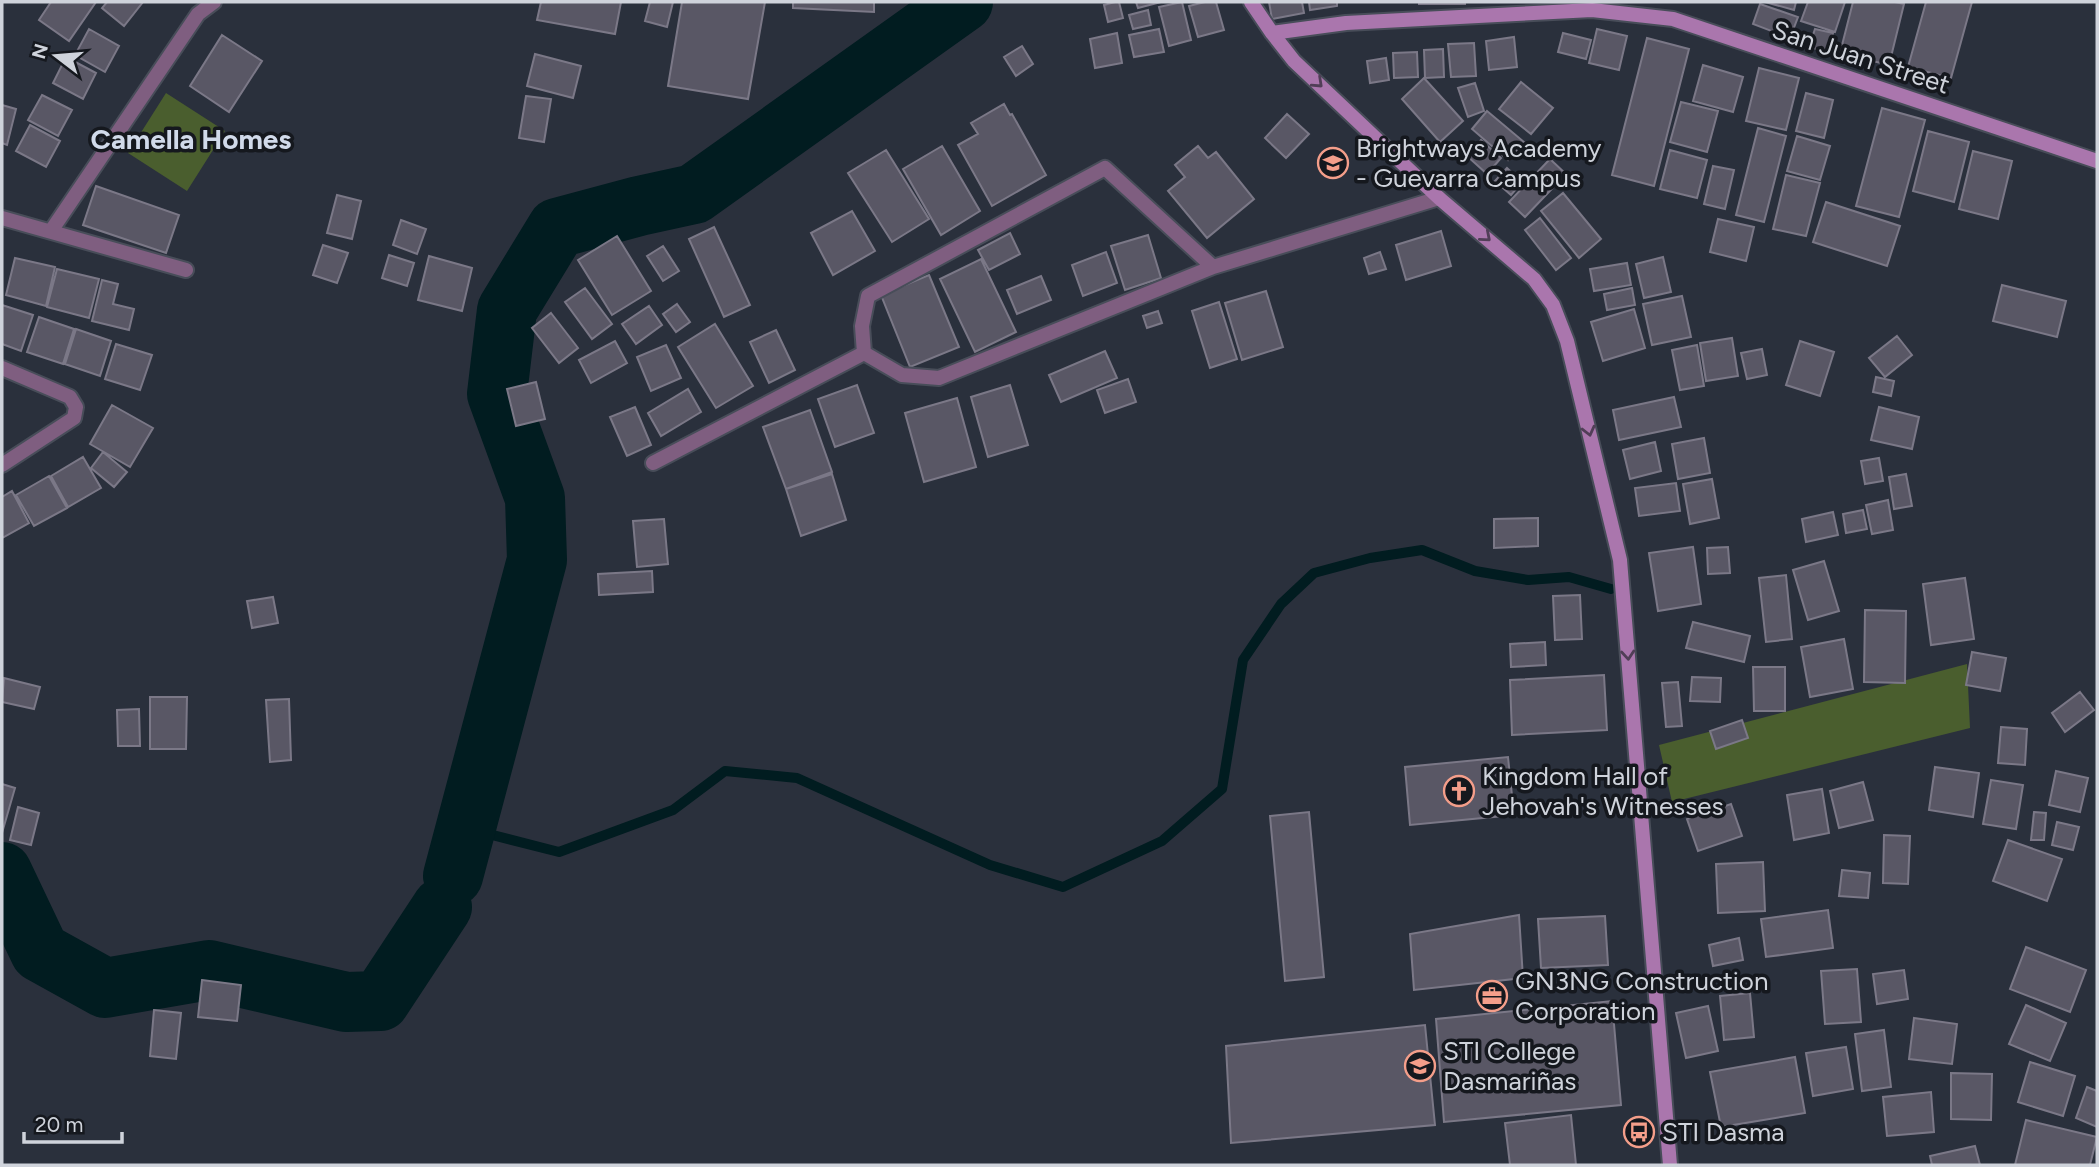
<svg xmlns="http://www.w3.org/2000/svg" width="2099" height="1167" viewBox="0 0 2099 1167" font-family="Figtree,sans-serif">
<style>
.green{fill:#4a5e2e}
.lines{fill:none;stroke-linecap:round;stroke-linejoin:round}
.stream{stroke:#011c20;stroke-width:10}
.river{stroke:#011c20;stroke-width:60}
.building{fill:#595765;stroke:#7b7887;stroke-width:2}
.street-casing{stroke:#484d59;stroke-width:18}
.secondary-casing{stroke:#484d59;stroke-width:18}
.street{stroke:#7f5e80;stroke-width:14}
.secondary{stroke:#aa76ad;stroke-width:14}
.oneway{stroke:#513e57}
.labels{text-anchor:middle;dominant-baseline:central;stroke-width:7;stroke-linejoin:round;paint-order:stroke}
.street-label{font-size:26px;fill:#cfd3db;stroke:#15181e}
.poi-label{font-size:26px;fill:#cfd3db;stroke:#15181e;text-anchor:start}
.neighbourhood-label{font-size:28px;font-weight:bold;fill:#d1daea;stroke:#15181e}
</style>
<rect width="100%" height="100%" fill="#2a303c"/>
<path class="green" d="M166,93l59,38 -38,60 -59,-38z
M1967,664l3,64 -298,74 -13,-57z"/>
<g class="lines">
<path class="stream" d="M465,828l94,24 114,-42 52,-39 72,7 193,87 73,22 99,-46 60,-52 21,-129 38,-56 33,-31 56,-15 52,-8 53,21 53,9 41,-3 42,12"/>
<path class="river" d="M2,872l38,80 65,36 104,-18 137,32 34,-1 62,-94
M453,876l84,-316 -2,-62 -38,-104 10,-84 50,-82 82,-22 55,-12 269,-192"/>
</g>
<path class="building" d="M51,2h45l-27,39 -30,-21z
M107,2h36l-19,24 -22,-18z
M541,2h80l-6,32 -78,-14z
M650,2h23l-6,25 -22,-6z
M682,2h83l-17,97 -80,-13z
M793,2h81v10l-81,-4z
M1115,2h4l4,16 -15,4 -4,-17z
M1136,2h25l-23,6z
M1182,2l9,38 -22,6 -10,-39z
M1205,2h11l8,28 -26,7 -9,-31z
M1269,2h33l2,11 -32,6z
M1309,2h28v4l-27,4z
M1419,2h46v2h-46z
M1765,2h31l-2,8z
M1808,2h37l-10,30 -34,-11z
M1853,2h42l9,2 -15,61 -49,-12z
M1926,2h46l-21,76 -43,-11z
M1760,4l38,13 -8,21 -37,-14z
M1148,10l3,15 -18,4 -4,-14z
M89,29l30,17 -14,26 -30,-17z
M1159,29l5,23 -30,5 -5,-22z
M1597,29l30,7 -8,34 -30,-7z
M1815,29l18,4 -5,19 -19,-5z
M1117,33l5,30 -27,5 -5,-29z
M1563,33l28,7 -5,19 -28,-7z
M222,35l40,26 -33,51 -39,-26z
M1514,37l3,30 -28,3 -3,-29z
M1647,38l42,11 -35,137 -42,-11z
M1474,43l2,33 -25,1 -3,-33z
M1022,46l11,18 -17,12 -12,-19z
M1443,49l1,28 -19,1 -1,-28z
M1417,52l1,25 -24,1 -1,-25z
M535,54l46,12 -8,32 -46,-12z
M66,57l30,16 -13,26 -30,-16z
M1386,58l3,22 -19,3 -3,-22z
M1703,65l40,12 -10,35 -40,-11z
M1759,68l40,10 -13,52 -40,-9z
M1424,78l39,43 -23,21 -38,-43z
M1521,82l32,26 -22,26 -32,-25z
M1475,83l9,28 -16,6 -10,-29z
M1806,93l27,7 -9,38 -28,-7z
M42,95l30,15 -14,26 -30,-16z
M526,96l25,3 -7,43 -25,-4z
M1681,102l37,9 -11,41 -37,-10z
M1004,104l6,11 2,-1 34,61 -54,31 -34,-61 20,-11 -7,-11z
M2,105l14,4 -9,36 -5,-2z
M1882,108l43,12 -26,97 -43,-11z
M1487,111l37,31 -16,18 -36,-31z
M1287,114l22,20 -23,24 -21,-20z
M30,125l30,16 -14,26 -30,-16z
M1758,128l28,8 -22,86 -28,-7z
M1928,131l41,11 -15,60 -41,-11z
M1797,136l33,10 -10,34 -33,-9z
M1481,140l20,18 -14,16 -20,-18z
M942,146l38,65 -39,24 -38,-66z
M1198,146l10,12 8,-6 38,47 -47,39 -39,-47 17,-14 -10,-12z
M886,150l43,69 -37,23 -44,-69z
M1670,150l37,10 -10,38 -37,-9z
M1973,151l39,10 -14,58 -39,-10z
M1550,159l16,15 -41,43 -16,-15z
M1713,166l21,4 -9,39 -21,-5z
M1507,168l15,14 -11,13 -16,-14z
M1786,175l34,8 -14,53 -33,-7z
M96,186l83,29 -13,38 -83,-28z
M1563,193l38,46 -22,19 -38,-47z
M337,195l24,6 -9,38 -25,-6z
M1826,202l74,24 -13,40 -74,-24z
M852,211l23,40 -42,24 -22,-42z
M1540,218l31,40 -15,12 -31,-40z
M1718,219l36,8 -8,34 -36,-9z
M401,220l25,9 -9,25 -24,-9z
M714,227l36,78 -26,12 -35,-78z
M1441,231l10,35 -45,14 -10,-35z
M1010,233l10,21 -31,16 -11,-20z
M1148,235l13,43 -36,12 -14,-44z
M617,236l34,55 -39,24 -34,-55z
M323,245l25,8 -11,30 -24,-8z
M663,246l16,25 -16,10 -16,-25z
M1106,252l11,31 -34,13 -11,-31z
M1380,252l6,17 -17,5 -5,-16z
M389,255l25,8 -7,23 -25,-8z
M429,256l43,12 -10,43 -44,-11z
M1663,257l8,35 -27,6 -8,-34z
M15,258l40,9 -9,39 -40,-11z
M981,259l35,73 -41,20 -35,-73z
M1627,263l4,22 -37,6 -4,-22z
M57,269l42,10 -10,39 -42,-11z
M929,275l30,72 -49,20 -29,-72z
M1041,276l10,24 -34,14 -10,-24z
M102,280l16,4 -5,20 21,5 -5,21 -37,-9z
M2002,285l64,16 -9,36 -64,-16z
M585,288l27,36 -20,15 -27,-37z
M1632,288l3,17 -28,5 -3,-16z
M1266,291l17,56 -41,13 -17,-57z
M1682,296l9,41 -39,8 -9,-41z
M1219,302l18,57 -27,9 -18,-57z
M677,304l13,18 -14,10 -13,-18z
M2,305l31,10 -12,36 -19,-7z
M649,306l13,19 -26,19 -14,-20z
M1634,309l11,39 -42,13 -12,-39z
M1158,311l4,12 -15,5 -4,-12z
M551,313l27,35 -19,15 -27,-35z
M39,317l35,12 -11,35 -36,-12z
M715,324l38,62 -37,22 -38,-61z
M76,329l35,12 -11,35 -35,-12z
M776,330l19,40 -26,13 -19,-41z
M1897,336l15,19 -27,22 -16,-19z
M1732,338l6,38 -32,5 -6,-38z
M615,341l12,22 -36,20 -12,-23z
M1800,341l34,11 -14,44 -34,-11z
M116,344l36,11 -12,35 -35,-11z
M666,345l15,33 -30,13 -14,-34z
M1697,345l7,41 -24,4 -8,-40z
M1762,349l5,26 -20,4 -6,-26z
M1105,351l12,27 -56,24 -12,-27z
M1876,377l18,4 -3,15 -18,-4z
M1128,379l8,23 -31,11 -8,-23z
M536,382l9,37 -29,7 -9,-37z
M857,385l17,48 -39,14 -17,-48z
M1010,385l18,60 -40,12 -17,-60z
M688,389l13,23 -40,24 -13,-23z
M1674,397l7,30 -62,13 -6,-30z
M957,398l19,69 -52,15 -19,-69z
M112,405l41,23 -23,39 -40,-23z
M635,407l16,38 -24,11 -17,-39z
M1879,407l40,10 -7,32 -41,-9z
M810,410l22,62 -46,17 -23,-62z
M1704,438l6,35 -32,6 -6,-35z
M1655,442l6,29 -31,8 -7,-29z
M103,452l24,20 -13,15 -23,-19z
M83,457l18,31 -33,19 -17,-31z
M1879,458l4,23 -18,3 -4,-23z
M832,474l14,46 -45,16 -15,-47z
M1906,474l6,32 -18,3 -5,-32z
M49,476l18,32 -33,18 -18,-31z
M1712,479l7,39 -29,6 -7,-40z
M1676,483l4,28 -41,5 -4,-28z
M12,491l17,32 -27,15v-41z
M1888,500l5,30 -21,4 -6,-29z
M1863,510l4,19 -21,4 -3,-19z
M1833,512l5,23 -32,7 -4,-23z
M1538,518v28l-44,2v-29z
M664,519l4,45 -31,3 -4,-46z
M1693,547l8,57 -43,7 -9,-58z
M1728,547l2,26 -22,1 -1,-26z
M1824,561l15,50 -31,9 -15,-50z
M652,571l1,21 -54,3 -1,-21z
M1786,575l6,64 -26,3 -7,-64z
M1965,578l9,61 -43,6 -8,-61z
M1580,595l2,44 -27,1 -2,-44z
M273,597l5,26 -26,5 -5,-27z
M1865,610l41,1 -1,72 -41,-1z
M1693,622l57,14 -6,26 -58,-14z
M1844,639l9,50 -43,8 -9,-50z
M1545,642l1,23 -35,2 -1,-23z
M1972,652l34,6 -6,33 -34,-6z
M1753,667h32v44h-31z
M1604,675l3,55 -95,5 -2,-55z
M1692,677l29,1 -1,24 -30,-1z
M4,678l36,9 -6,22 -32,-7z
M1678,682l4,44 -16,1 -4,-44z
M2080,692l14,18 -29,22 -13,-19z
M150,697h37l-1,52h-36z
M289,699l2,61 -21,2 -4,-62z
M139,709l1,37h-22l-1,-36z
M1742,720l6,18 -32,11 -6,-18z
M2001,727l26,2 -2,36 -27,-2z
M1508,757l6,58 -104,10 -5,-58z
M1935,767l44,6 -6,44 -44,-7z
M2056,771l32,7 -8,34 -31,-7z
M1991,780l32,5 -7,44 -33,-5z
M1863,782l10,38 -34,8 -9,-37z
M2,784l13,4 -13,45z
M1822,789l7,44 -35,7 -7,-45z
M1731,804l11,32 -44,15 -11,-32z
M18,807l21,6 -8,32 -21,-5z
M1309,812l15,165 -39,4 -15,-165z
M2034,812l12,1 -2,27h-13z
M2057,822l22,5 -6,23 -21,-5z
M1884,835l26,1 -2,48 -25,-1z
M2008,840l54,19 -15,42 -54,-20z
M1763,862l2,49 -47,2 -2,-49z
M1842,870l28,3 -2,25 -29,-2z
M1828,910l5,38 -67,9 -5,-38z
M1519,915l4,63 -109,12 -4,-56z
M1605,916l3,49 -67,3 -3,-49z
M1739,938l4,22 -30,6 -4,-21z
M2026,947l60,23 -16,42 -60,-23z
M1857,969l4,53 -36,2 -4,-53z
M1904,970l4,29 -31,5 -4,-30z
M202,980l39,5 -4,36 -39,-4z
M1750,993l4,44 -30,3 -4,-44z
M1612,1001l9,104 -177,17 -8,-103z
M2026,1005l40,18 -16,38 -41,-17z
M1708,1006l10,45 -32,7 -10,-45z
M154,1010l27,3 -5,46 -26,-3z
M1914,1018l43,6 -5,40 -43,-5z
M1425,1025l10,100 -204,18 -5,-97z
M1884,1030l7,57 -29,4 -7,-57z
M1846,1047l7,42 -40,7 -7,-43z
M1795,1057l10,56 -84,14 -11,-55z
M2030,1062l45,14 -12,40 -45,-14z
M1951,1073l41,1 -1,46 -40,-1z
M2087,1087l10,4v36l-21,-9z
M1931,1092l3,40 -47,4 -4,-39z
M1571,1115l5,50h-66l-5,-42z
M2026,1120l71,17 -7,28h-75z
M1975,1146l5,19h-48l-2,-9z"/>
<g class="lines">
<g class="street-casing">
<path id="street" d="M2,218l184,52
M51,231l147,-217 16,-12
M864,353l38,22 37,3 274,-111 226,-69
M2,368l68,29 6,10 -2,11 -72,47
M653,463l211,-110 -2,-27 6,-30 237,-128 108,99"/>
</g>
<g class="secondary-casing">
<path id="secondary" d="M1251,2l21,31 22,28 145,137 95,81 19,26 14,36 53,219 50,605
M1272,33l74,-10 246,-13 81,9 424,142"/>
</g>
<use href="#street" class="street"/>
<use href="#secondary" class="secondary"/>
</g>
<defs><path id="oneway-chevron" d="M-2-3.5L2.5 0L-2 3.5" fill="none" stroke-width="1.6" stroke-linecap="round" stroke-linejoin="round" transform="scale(1.75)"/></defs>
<g class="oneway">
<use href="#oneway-chevron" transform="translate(1318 83) rotate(43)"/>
<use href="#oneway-chevron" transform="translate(1486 237) rotate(41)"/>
<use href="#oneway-chevron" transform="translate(1589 431) rotate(76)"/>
<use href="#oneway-chevron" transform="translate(1628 655) rotate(85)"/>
</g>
<defs>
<g id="school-ring" transform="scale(1.575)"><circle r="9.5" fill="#15181e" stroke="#f49e8a" stroke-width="1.5"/><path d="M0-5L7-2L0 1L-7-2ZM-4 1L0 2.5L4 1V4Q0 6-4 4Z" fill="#f49e8a"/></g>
<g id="church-ring" transform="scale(1.575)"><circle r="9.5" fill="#15181e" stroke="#f49e8a" stroke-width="1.5"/><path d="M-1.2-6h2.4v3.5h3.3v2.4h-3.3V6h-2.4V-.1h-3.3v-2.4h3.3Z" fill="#f49e8a"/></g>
<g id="office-ring" transform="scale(1.575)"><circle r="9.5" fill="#15181e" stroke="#f49e8a" stroke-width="1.5"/><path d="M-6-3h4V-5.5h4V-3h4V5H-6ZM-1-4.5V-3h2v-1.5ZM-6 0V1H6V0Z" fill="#f49e8a"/></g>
<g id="university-ring" transform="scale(1.575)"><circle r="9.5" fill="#15181e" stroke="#f49e8a" stroke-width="1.5"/><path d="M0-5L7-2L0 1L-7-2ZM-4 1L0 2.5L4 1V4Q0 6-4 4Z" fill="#f49e8a"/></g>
<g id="bus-ring" transform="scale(1.575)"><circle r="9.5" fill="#15181e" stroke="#f49e8a" stroke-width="1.5"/><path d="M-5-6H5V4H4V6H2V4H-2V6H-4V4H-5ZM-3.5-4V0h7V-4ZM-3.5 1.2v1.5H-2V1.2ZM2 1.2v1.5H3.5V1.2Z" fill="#f49e8a"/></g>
</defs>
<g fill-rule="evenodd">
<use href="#school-ring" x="1333" y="163"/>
<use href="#church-ring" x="1459" y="791"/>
<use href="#office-ring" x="1492" y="996"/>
<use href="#university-ring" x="1420" y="1066"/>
<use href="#bus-ring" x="1639" y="1132"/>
</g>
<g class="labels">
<g class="street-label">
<text transform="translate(1861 57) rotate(18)">San Juan Street</text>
</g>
<g class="poi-label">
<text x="1356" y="148">Brightways Academy<tspan x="1356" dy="30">- Guevarra Campus</tspan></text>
<text x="1482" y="776">Kingdom Hall of<tspan x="1482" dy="30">Jehovah's Witnesses</tspan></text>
<text x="1515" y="981">GN3NG Construction<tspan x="1515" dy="30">Corporation</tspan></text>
<text x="1443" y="1051">STI College<tspan x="1443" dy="30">Dasmariñas</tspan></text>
<text x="1662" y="1132">STI Dasma</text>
</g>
<g class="neighbourhood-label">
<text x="191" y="139">Camella Homes</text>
</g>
</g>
<rect width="2099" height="1167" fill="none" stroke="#cfd3db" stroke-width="7"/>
<g transform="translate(56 56) rotate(286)" stroke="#15181e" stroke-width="5" paint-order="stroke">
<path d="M0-5L12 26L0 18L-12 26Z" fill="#cfd3db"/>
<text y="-10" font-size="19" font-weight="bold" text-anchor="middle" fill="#cfd3db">N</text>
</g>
<path d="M24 1132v10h98v-10" fill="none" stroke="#cfd3db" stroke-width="3.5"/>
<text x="35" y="1132" font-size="21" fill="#cfd3db" stroke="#15181e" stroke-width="5" paint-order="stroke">20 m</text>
</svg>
